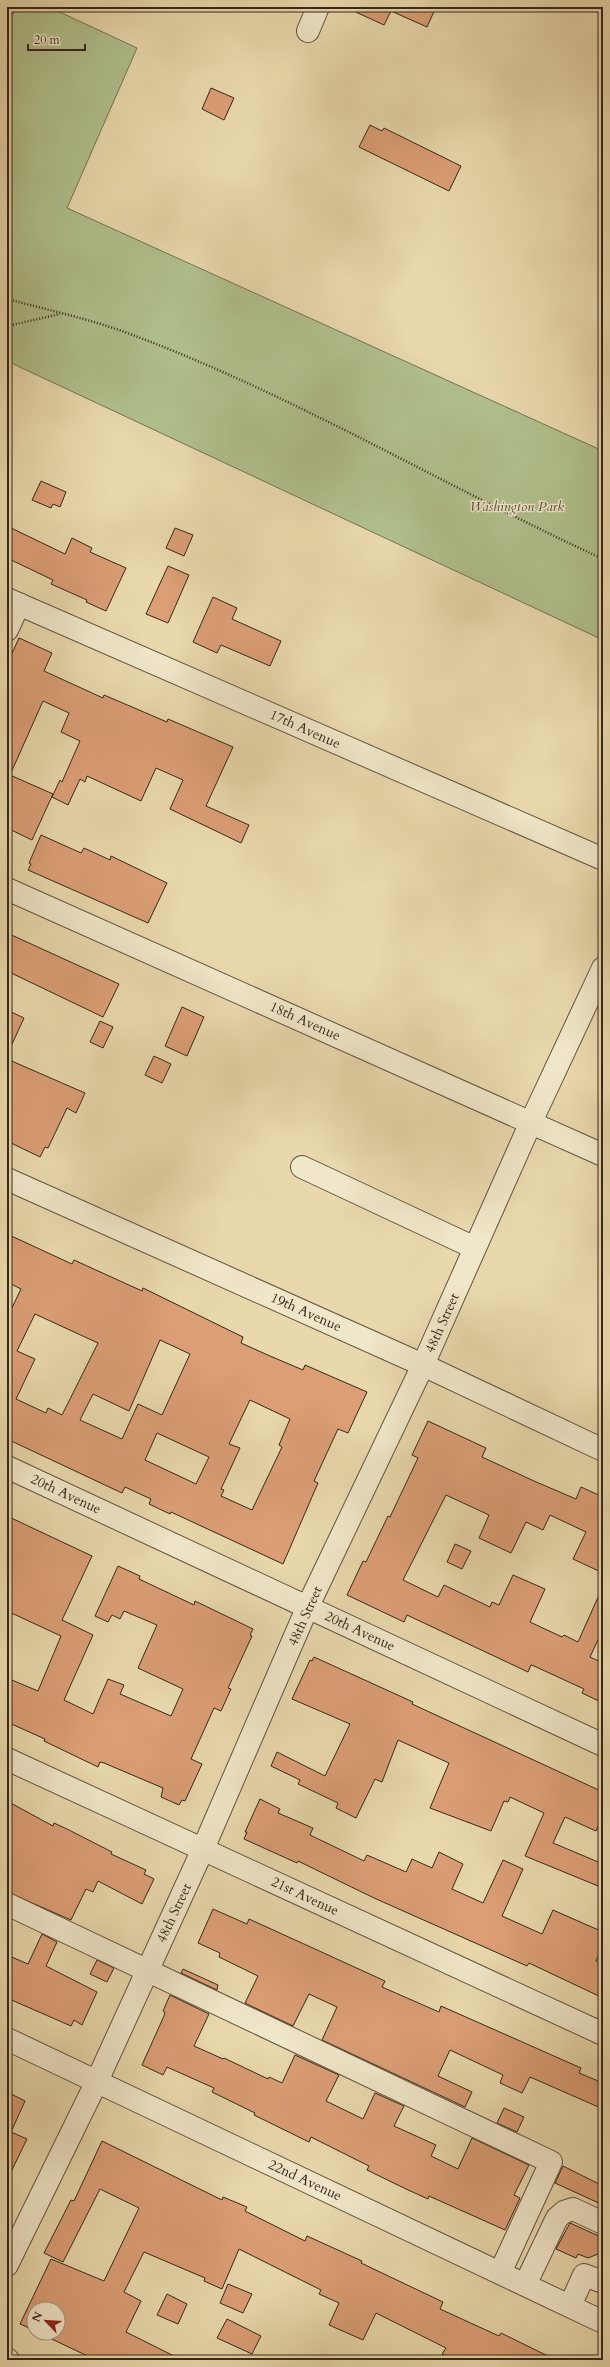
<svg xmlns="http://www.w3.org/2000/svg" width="610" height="2367" viewBox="0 0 610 2367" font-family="Cardo,serif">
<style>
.green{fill:#b0c08d;stroke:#727454}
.building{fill:#db9e75;stroke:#35271b;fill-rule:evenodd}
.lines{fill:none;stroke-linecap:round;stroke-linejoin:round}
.minor-casing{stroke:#62533f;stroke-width:24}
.path{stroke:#35271b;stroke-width:2.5;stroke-dasharray:1 2;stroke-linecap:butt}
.minor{stroke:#f0e6c9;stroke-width:22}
.labels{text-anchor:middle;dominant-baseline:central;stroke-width:3;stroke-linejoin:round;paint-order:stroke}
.park-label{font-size:14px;font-style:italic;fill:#544d38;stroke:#f0e6c9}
.street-label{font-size:14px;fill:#35271b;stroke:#f0e6c9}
</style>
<rect width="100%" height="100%" fill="#e8d8ac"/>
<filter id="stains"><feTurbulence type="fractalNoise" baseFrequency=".005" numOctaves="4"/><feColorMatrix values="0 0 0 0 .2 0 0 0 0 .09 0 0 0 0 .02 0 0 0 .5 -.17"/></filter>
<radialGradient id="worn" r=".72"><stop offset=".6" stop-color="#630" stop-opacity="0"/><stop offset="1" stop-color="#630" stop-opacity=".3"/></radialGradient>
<path class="green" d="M16,7h33l88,41 -70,160 536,243v189l-596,-279v-334z"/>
<path class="building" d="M345,7h91l-9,20 -36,-16 -7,14z
M211,88l23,10 -10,22 -22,-11z
M370,125l12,6 2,-3 77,38 -12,25 -90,-44z
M41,481l25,11 -6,15 -7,-3 -2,4 -19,-8z
M7,526l58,28 7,-16 20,10 -2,4 36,16 -20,43 -20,-9 1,-2 -36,-16 2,-4 -46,-22z
M175,528l18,7 -9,21 -18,-8z
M168,566l21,9 -21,48 -22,-9z
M213,597l24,11 -5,11 49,22 -11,25 -49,-21 -4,8 -24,-11z
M19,638l33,15 -8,18 59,27 1,-3 63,27 1,-3 65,28 -27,59 43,19 -8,18 -71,-34 13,-29 -27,-12 -15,33 -54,-25 -2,6 -5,-3 -12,26 -16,-8 8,-17 2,2 18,-41 -19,-9 8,-19 -26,-12 -33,74 43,19 -21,46 -25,-12v-164z
M41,835l40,18 3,-5 26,12 1,-4 56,27 -19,40 -120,-53 3,-6 -2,-1z
M7,933l112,51 -16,33 -96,-46z
M182,1007l22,10 -17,39 -22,-10z
M7,1010l17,8 -17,37z
M100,1021l13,6 -10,21 -13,-6z
M154,1056l17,8 -9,19 -17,-8z
M7,1059l78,34 -9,20 -9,-5 -19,40 -3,-1 -5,10 -33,-16z
M7,1234l65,30 2,-4 68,31 1,-3 100,49 -2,6 29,13 33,14 2,-5 62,27 -19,41 -10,-4 -24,52 4,2 -35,81 -112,-52 -1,2 -21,-10 2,-5 -26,-12 -3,6 -115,-54v-121l14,-29 -14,-7zM35,1314l63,29 -36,72 -14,-7 -2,5 -30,-14 19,-40 -18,-8zM160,1340l30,14 -28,61 -24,-11 -16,35 -42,-19 13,-26 36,17zM250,1400l40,19 -11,26 3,2 -30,63 -31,-14 3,-6 -3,-1 19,-41 -11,-4zM157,1433l52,24 -13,27 -51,-24z
M428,1421l58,27 -4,9 52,24 42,18 5,-12 22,10v76l-30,-14 13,-27 -36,-17 -7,15 -17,-8 -15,31 -32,-15 10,-23 -43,-20 -43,85 35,17 6,-12 46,22 2,-5 7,3 14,-30 32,14 -15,33 32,15 2,-2 14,7 25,-56v43l-13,28 13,6v40l-21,-10 2,-4 -50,-23 -3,-1 -3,7 -121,-57 -3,7 -57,-27 16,-34 3,1 22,-46 2,1 28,-59 -6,-3z
M7,1516l85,40 -30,64 31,15 -29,65 29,14 15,-35 16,6 -4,9 51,22 12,-27 -45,-21 19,-43 -33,-14 -4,8 -8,-4 -4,7 -13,-6 23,-50 22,10 -1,3 55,26 1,-4 58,28 -3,6 2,1 -24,52 3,1 -10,22 -7,-3 -23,51 11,5 -17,37 -3,-1 -3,5 -18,-8 2,-9 -59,-25 -4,-1 -2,5 -54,-26 1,-2 -38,-17v-44l31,13 23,-55 -54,-25z
M455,1544l16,7 -9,18 -15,-7z
M314,1657l99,45 -1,2 191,88v23l-7,16 -31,-14 -12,26 50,21v24l-78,-32 19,-43 -34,-16 -2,5 -4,-1 -13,30 -61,-23 19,-45 -51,-23 -16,42 -7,-3 -19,39 -20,-10 2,-5 -40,-19 2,-4 -29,-14 6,-14 48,24 25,-52 -58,-25 18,-39 2,1z
M260,1799l20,10 -2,4 35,15 -3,7 54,26 3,-6 39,17 6,-13 20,9 7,-16 24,12 -11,25 31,14 20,-43 20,9 -21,47 40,18 11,-24 50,22v14l-7,15 7,3v34l-74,-35 -2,3 -153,-68 -76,-37 -1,2 -53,-24 3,-7h-2z
M7,1801l46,25 1,-3 15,7 43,22 -1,2 35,16 -2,4 10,5 -12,25 -44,-23 -5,11 -7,-3 -15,31 -64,-28z
M213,1909l34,15 2,-5 55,25 81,37 -3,6 57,25 2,-6 140,62 -2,5 24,10v26l-73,-32 -8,16 -22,-10 3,-8 -53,-25 -12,26 34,16 -7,15 -143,-67 15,-33 -28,-13 -16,32 -44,-21 -4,-2 13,-27 -39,-19 1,-4 -22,-10z
M42,1934l15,8 -11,24 51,26 -15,33 -8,-5 -3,6 -64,-28v-43l21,9z
M97,1960l17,8 -7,14 -17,-8z
M183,1969l35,16 -1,5 -36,-17z
M170,1995l39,19 -15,32 29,13 1,-1 44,21 1,-2 13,6 13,-28 44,20 -13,26 37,18 12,-26 29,13 -10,20 42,19 -5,11 27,13 14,-31 57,27 -15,30 6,3 -15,32 -76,-34 -1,3 -22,-10 -39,-19 2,-4 -58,-29 -2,5 -55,-27 1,-2 -43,-21 2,-4 -47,-21 -4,8 -21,-10 22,-49 1,-4 -2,-1z
M7,2092l18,9 -14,31 16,7 -20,41z
M504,2108l20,9 -7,15 -20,-9z
M102,2141l120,59 1,-3 24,10 -2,4 60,30 2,-5 55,25 -1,2 82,39 -3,7 59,27 2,-3 55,27h-101l-13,-6 4,-6 -70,-35 -13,27 -34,-15 10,-22 -20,-9 2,-4 -82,-41 -17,40 -18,-8 1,-3 -61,-26 -20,40 17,9 -15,31 56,28h-86l-57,-27h19v-24h-24v21l-14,-6 31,-65 53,22 35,-73 -39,-19 -37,73 -19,-9 27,-53 3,1z
M563,2166l40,20v19l-48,-22z
M570,2223l33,15v14l-15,6 -10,-4 -2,4 -20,-9z
M228,2284l24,10 -9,19 -23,-10z
M167,2294l20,10 -9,20 -21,-9z
M227,2319l34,17 -9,18 -35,-16z"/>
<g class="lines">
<g class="minor-casing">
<path id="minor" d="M308,31l10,-24
M7,599l596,260
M7,630l12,-26
M7,889l596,266
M302,1167l173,81
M7,1179l416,186 180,85
M7,1467l596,278
M7,1759l596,275
M7,1904l544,258 -51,111
M7,2039l596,283
M7,2265l90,-184 106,-232 105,-243 115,-241 108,-243 72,-154
M525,2285l32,-67 7,-6 9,-3 30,14
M570,2306l14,-31 19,7
M7,2359l1,1"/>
</g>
<path class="path" d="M7,299c41,11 83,20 123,35 164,61 314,152 473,225
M7,326l53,-12"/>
<use href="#minor" class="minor"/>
</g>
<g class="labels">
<g class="park-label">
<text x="517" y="506">Washington Park</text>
</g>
<g class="street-label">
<text transform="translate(305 729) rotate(24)">17th Avenue</text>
<text transform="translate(305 1021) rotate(24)">18th Avenue</text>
<text transform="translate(306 1312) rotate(24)">19th Avenue</text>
<text transform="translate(442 1323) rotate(-66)">48th Street</text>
<text transform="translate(66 1494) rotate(25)">20th Avenue</text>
<text transform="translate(305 1616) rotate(-66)">48th Street</text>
<text transform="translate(360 1631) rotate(25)">20th Avenue</text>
<text transform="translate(305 1896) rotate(25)">21st Avenue</text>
<text transform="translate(174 1913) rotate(-65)">48th Street</text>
<text transform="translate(305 2180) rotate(25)">22nd Avenue</text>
</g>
</g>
<rect width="610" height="2367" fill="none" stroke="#e8d8ac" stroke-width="24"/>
<rect x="8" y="8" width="594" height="2351" fill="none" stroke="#35271b" stroke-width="2"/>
<rect x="12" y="12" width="586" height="2343" fill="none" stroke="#35271b"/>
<g transform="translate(46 2321) rotate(295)"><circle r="19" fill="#f0e6c9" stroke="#a59a83"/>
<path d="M0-3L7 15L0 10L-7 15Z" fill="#8f2418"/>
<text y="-6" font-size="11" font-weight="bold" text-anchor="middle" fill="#35271b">N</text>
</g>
<path d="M28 44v6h57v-6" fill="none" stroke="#35271b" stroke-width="2"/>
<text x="34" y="44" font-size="12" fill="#35271b" stroke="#f0e6c9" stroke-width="3" paint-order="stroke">20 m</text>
<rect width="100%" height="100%" filter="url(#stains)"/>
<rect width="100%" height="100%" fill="url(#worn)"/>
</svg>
